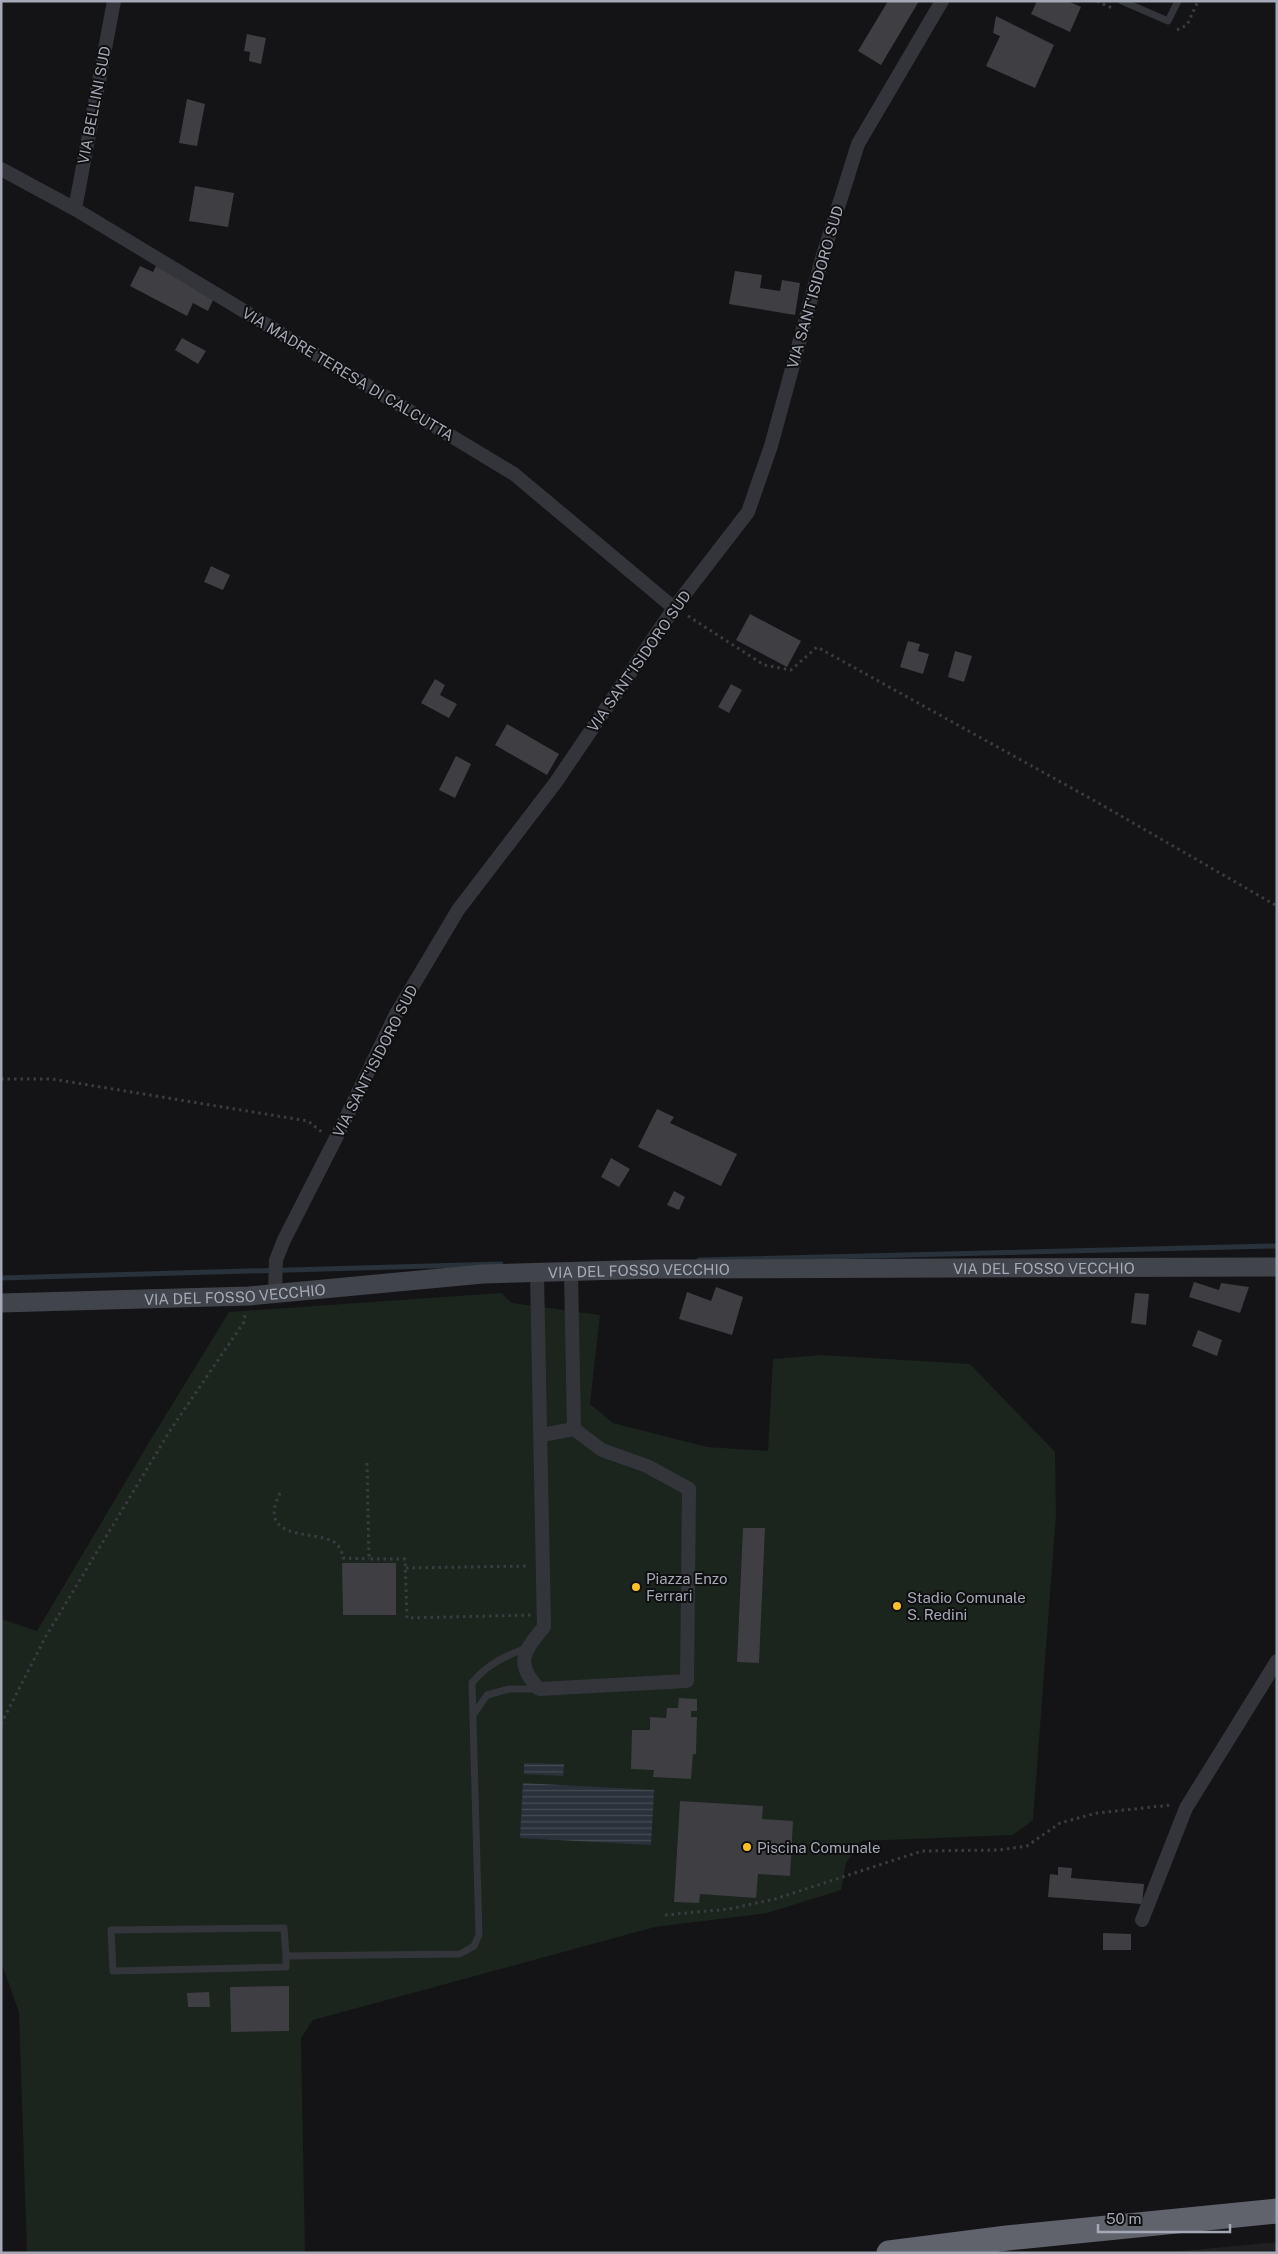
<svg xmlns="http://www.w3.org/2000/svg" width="1278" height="2254" viewBox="0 0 1278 2254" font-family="'Public Sans',sans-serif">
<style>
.built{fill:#202023}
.green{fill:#1b241d}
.water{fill:url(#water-rules)}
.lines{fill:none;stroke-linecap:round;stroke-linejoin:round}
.stream{stroke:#29323a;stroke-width:5}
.building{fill:#3e3e43}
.path{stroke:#3a3c42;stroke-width:3;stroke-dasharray:2.5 4;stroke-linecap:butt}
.lane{stroke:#34353b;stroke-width:7}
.street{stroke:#34353b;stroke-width:14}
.secondary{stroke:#42444b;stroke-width:19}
.highway{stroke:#60636c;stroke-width:25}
.poi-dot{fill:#fbc026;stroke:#0f0f10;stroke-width:2}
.labels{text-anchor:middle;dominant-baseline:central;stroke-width:4;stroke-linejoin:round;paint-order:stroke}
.street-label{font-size:15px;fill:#a5a9b7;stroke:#0f0f10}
.poi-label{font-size:15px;fill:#a5a9b7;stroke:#0f0f10;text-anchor:start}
</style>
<defs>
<pattern id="water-rules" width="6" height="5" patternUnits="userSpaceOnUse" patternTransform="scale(1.25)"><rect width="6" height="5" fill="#29323a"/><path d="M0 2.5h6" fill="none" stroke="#454d54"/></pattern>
</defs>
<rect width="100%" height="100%" fill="#141416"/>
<path class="built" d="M1277,2242v11h-115l104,-10z"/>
<path class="green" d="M501,1293l11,10 88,12 -10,89 23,19 94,24 61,4 5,-92 48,-4 149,9 85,88 1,63 -23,305 -20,15 -152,6 -15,22 -5,27 -74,23 -112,14 -342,93 -12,18 4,215h-278l-8,-241 -18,-50v-343l36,12 111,-187 81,-132z"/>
<path class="water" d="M524,1763l40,1 -1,12 -39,-2z
M523,1783l131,7 -3,55 -131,-7z"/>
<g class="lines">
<path class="stream" d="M699,1260l578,-14
M1,1278l500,-14"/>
</g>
<path class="building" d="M888,1h31l-38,64 -23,-14z
M1037,1h31l13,6 -11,25 -39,-18z
M996,16l58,29 -19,43 -49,-22 14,-30 -7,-3z
M247,34l19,4 -5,26 -12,-3 1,-9 -6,-1z
M187,99l18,5 -8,42 -18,-3z
M195,186l39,7 -6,34 -39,-6z
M140,266l13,6 3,-6 58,32 -6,13 -15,-8 -6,13 -57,-30z
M735,271l27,4 -2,13 20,3 2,-11 18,3 -5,32 -66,-11z
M182,338l24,13 -8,13 -23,-14z
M211,566l19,9 -7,15 -19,-8z
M750,614l51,27 -14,26 -51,-27z
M908,641l12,3 -2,7 11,3 -6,20 -23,-7z
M955,651l17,5 -8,26 -16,-5z
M435,679l10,6 -5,10 17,9 -8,14 -28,-15z
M731,684l11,6 -13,23 -11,-6z
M507,724l52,30 -12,21 -52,-30z
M456,756l15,8 -16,34 -16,-8z
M657,1109l17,8 -4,6 67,31 -16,32 -83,-39z
M611,1158l19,11 -11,18 -18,-10z
M674,1191l11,6 -6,13 -12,-5z
M1194,1282l25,8 2,-7 28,4 -9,26 -51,-16z
M716,1287l27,10 -11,38 -53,-16 8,-27 24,9z
M1135,1293l14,1 -3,31 -15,-2z
M1198,1330l24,10 -5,16 -25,-10z
M743,1528h22l-6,135 -22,-1z
M342,1563h54v52h-53z
M679,1698l18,1v12h-6v6h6l-1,37h-3l-2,25 -38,-2 1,-7 -23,-1 1,-39h18v-13l16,1 1,-10h11z
M680,1801l83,5 -1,13 31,2 -3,55 -32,-2 -2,24 -56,-4 -1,9 -25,-1z
M1058,1867l14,1 -1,10 73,6 -2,20 -94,-7 2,-23 8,1z
M1103,1933l28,1v16h-28z
M289,1986v45l-58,1 -1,-45z
M209,1992l1,15h-22l-1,-14z"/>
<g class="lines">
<path class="path" d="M1097,1l15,7
M1177,30l10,-5 11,-24
M688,616l76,49 27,5 26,-23 278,154 182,105
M1,1079h51l256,42 15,12
M367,1463l2,96h36l2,59 124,-3
M280,1493c-24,48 33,37 54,49 6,4 8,10 9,16l26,1
M406,1568l122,-2
M1,1724l45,-88 125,-207 73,-107 1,-8
M665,1915l64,-6 46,-10 147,-48 77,-1 28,-4 33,-23 37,-10 74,-8"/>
<path class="lane" d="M1122,1l46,20 10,-20
M473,1715l14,-20 22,-6h29
M286,1956l-2,-28 -173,2 2,41 173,-4v-11l174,-2 14,-8 5,-11 -7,-252c13,-17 34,-28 55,-35"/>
<path class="street" d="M1,169l74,40 439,265 160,134
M75,209l39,-208
M537,1273l7,354c-20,24 -30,36 -5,62l148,-8 2,-192 -42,-23 -45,-16 -28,-21 -3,-157
M275,1293l1,-33 8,-20 56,-110 56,-116 62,-104 98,-128 118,-174 74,-96 23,-66 52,-191 35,-111 84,-143
M542,1435l32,-6
M1142,1920l44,-112 91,-147"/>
<path class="secondary" id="s1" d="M1,1303l248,-7 234,-22 174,-5 620,-2"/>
<path class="highway" d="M889,2253l118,-15 270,-27"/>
</g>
<g class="poi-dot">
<circle cx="636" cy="1587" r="5"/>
<circle cx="897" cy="1606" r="5"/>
<circle cx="747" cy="1847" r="5"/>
</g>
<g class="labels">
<g class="street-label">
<text transform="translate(94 105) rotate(-79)">VIA BELLINI SUD</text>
<text transform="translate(815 287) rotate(-74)">VIA SANT'ISIDORO SUD</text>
<text transform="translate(348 374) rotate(31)">VIA MADRE TERESA DI CALCUTTA</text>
<text transform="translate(639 661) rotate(-55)">VIA SANT'ISIDORO SUD</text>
<text transform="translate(375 1061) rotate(-63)">VIA SANT'ISIDORO SUD</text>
<text stroke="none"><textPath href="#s1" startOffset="1044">VIA DEL FOSSO VECCHIO</textPath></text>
<text stroke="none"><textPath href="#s1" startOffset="639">VIA DEL FOSSO VECCHIO</textPath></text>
<text stroke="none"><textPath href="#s1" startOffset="234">VIA DEL FOSSO VECCHIO</textPath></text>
</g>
<g class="poi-label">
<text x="646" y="1578">Piazza Enzo<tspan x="646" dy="17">Ferrari</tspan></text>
<text x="907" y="1597">Stadio Comunale<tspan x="907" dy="17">S. Redini</tspan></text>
<text x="757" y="1847">Piscina Comunale</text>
</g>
</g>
<rect width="1278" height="2254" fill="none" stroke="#a5a9b7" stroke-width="5"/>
<path d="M1098 2224v8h132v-8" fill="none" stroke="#a5a9b7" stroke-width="2.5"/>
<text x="1106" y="2224" font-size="15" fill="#a5a9b7" stroke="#0f0f10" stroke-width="4" paint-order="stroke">50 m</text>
</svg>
